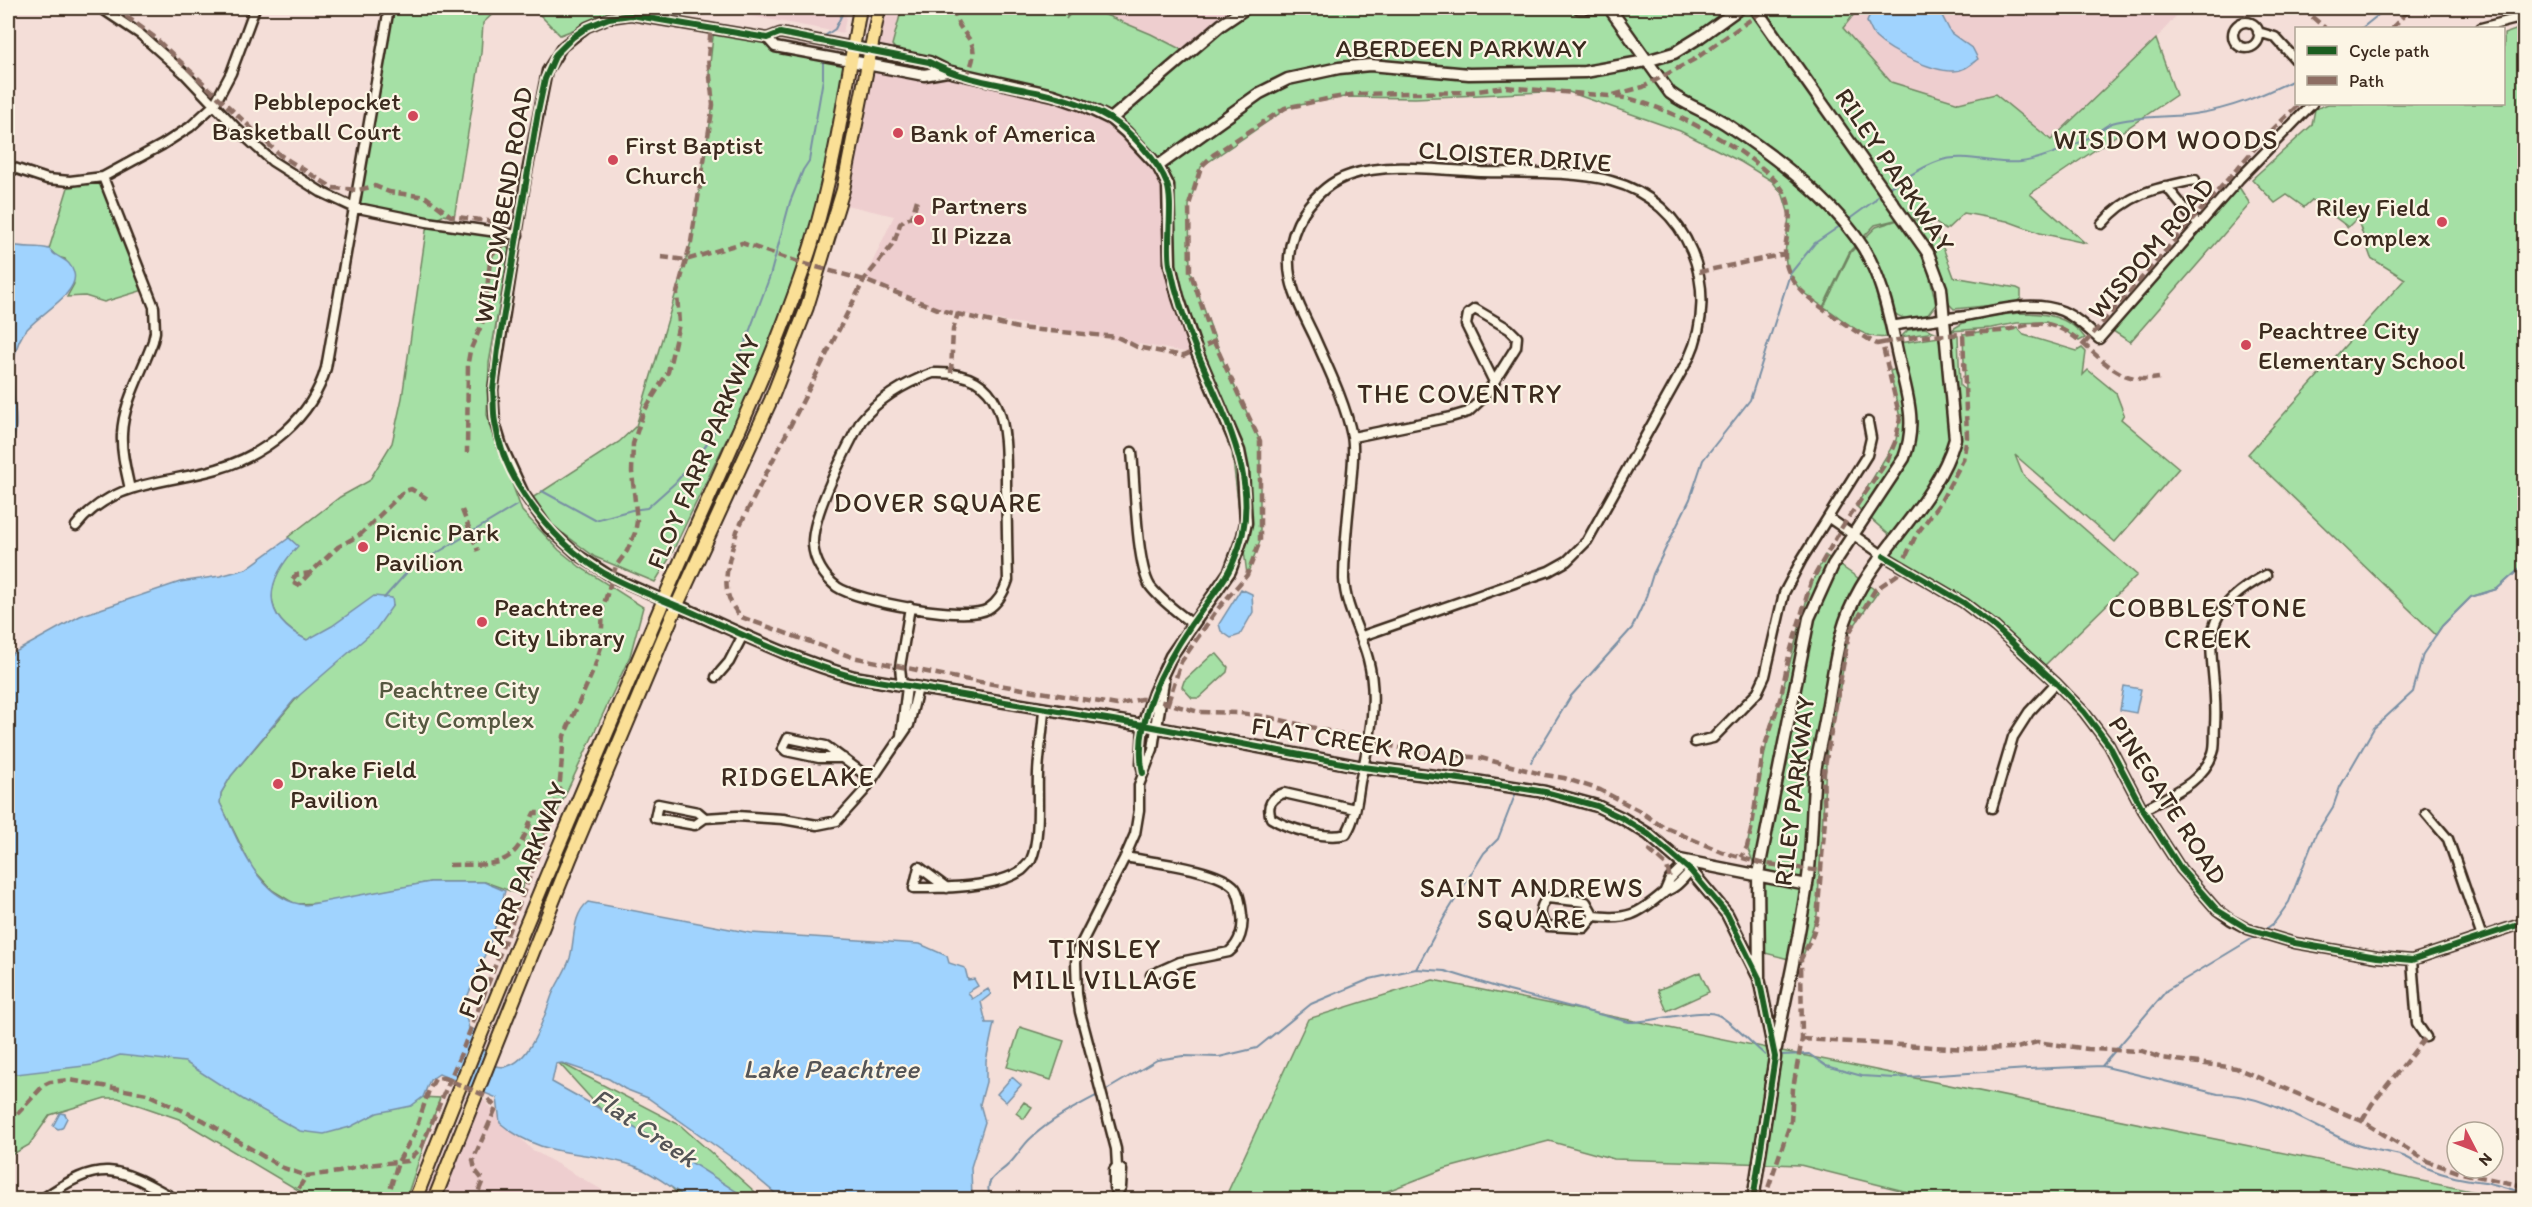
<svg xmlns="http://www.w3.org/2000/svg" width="2532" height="1207" viewBox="0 0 2532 1207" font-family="Itim,sans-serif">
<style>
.built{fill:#eececf}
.green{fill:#a5e0a5;stroke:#708562;stroke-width:1.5}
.water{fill:#a0d3fe;stroke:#788fa4;stroke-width:1.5}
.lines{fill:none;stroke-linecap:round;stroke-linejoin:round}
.stream{stroke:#788fa4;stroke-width:2}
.minor-casing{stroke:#3b2a1e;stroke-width:13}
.tertiary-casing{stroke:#3b2a1e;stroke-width:15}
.primary-casing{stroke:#3b2a1e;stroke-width:16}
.minor{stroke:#fcf5e5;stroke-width:8}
.tertiary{stroke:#fcf5e5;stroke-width:10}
.primary{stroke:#fadf96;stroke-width:12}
.quiet{stroke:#8d6e63;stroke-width:4.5;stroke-dasharray:9 4.5;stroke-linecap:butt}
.cycleway-casing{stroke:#fcf5e5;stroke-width:10}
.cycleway{stroke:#1b5e20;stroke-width:6}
.poi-dot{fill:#d1495b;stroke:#fcf5e5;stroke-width:2}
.labels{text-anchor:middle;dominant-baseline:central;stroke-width:4.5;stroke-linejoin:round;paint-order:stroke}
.street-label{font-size:26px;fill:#3b2a1e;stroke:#fcf5e5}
.poi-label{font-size:26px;fill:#3b2a1e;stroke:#fcf5e5;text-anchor:start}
.park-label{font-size:26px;fill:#565840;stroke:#fcf5e5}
.neighbourhood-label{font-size:27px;letter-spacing:1.5px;fill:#3b2a1e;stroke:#fcf5e5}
.water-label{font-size:27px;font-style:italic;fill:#545456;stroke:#fcf5e5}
</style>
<rect width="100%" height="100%" fill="#f4ded8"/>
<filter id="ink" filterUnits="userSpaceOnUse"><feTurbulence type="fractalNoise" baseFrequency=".0167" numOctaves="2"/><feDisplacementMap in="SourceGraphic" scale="12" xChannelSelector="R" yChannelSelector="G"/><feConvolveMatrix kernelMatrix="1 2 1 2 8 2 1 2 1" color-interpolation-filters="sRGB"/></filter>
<g filter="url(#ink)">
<path class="built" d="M708,8h140l-5,25z
M883,8h365l-80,177 12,118 11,50 -251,-43 -76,-30 30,-64 -48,-11z
M1859,8h324l-27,31 -105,102 -56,-47 -36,9 -68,-21 -48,-55z
M466,1100h18l47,49 87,50 -194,1z"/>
<path class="green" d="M389,8h110l-16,15 -2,30 -27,165 -10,-3 -16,9 73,13 8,13 -20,113 -2,52 35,96 37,39 21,17 63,40 -13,49 -111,238 -34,-12h-55l-106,21 -29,1 -23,-14 -20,-22 -32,-65 1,-10 10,-17 76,-90v-46c-48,-24 -42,-59 -10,-94l-9,-9 52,-40 29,-16 23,-38 10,-45 25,-174 -74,-17z
M533,8h96l-69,27z
M902,8h155l11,6 -2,5 9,-11h14l62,26 37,19 61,-45h610l-16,20 48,54 68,21 36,-9 56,46 105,-101 20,56 -146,99 55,49 -45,-10 -33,-12 -43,-8 -18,17 -18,-12h-25l-28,7 -25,26 -27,56 -23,-17 -13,-20 -2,-15 4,-40 -6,-20 -11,-14 -31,-19 -61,-31 -114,-40 -151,7 -71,-1 -55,10 -88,60 -12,38 1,66 34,92 36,78v100l-13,34 -15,-123 -41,-99 -23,-73v-95l-57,-66 -29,-14 -181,-49 -9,-11z
M2524,27v538l-27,24 -26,8 -29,29 -6,9 -188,-181 157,-175 -34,-21 -14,-40 -9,9 -36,-27 -8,7 -17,-12 -12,8 -23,-24 60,-54 3,-16 13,-5h176v-70z
M714,28l53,10 8,9 76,14 -31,141 -64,188 -26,42 -61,127 -14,23 -60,-25 -31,-23 -16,-6 -19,-28 90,-58 17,-16 55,-184 22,-137 -4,-33z
M103,177l44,112 -43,13 -19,-6 -18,1 7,-13 -9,-25 -8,-2 -8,-8 21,-68z
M2239,187l11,17 -120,138 -17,-11z
M1901,219l25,42 10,43 -9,12c-16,3 -25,6 -37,-7l-28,-68 14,-14z
M1908,220h19l17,30 10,27 63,11 4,2v8l-6,5 -61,6 -9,-9z
M1856,247l17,34 14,56c-24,4 -43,-18 -63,-30l27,-55z
M2019,313c25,0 51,3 66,25l-6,3 -17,-13 -16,-6 -29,1 -26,5 -40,3c17,-16 46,-15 68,-18z
M2017,327l7,8 53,16 5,-3 4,4 -3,23 5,-5 28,23 8,21 -3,5 58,49 -64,74 -100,-87 8,20 114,100 -95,93 -68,-57 -90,-55 11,-16 -39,-34 40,-66 4,-22 -10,-47 13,-4 -3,-24 39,-6 4,35 10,9 -2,-44 7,-1 2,50 5,4 -2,-56z
M1925,328l10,4 -34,5 7,-7z
M1825,555l53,37 -29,41 -14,84 -8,31 -10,167 -16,47 -36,-9 -6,-22 -1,-57 -11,-27 23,-121 11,-30 29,-109z
M1217,654l11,13 -1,5 -28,26h-7l-10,-11 2,-6 28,-26z
M1700,972l9,20 -42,19 -9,-21z
M1433,980l1077,219h-574l-136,-34 -186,-6 -65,-18 -105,28 -77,30 -143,1 84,-181z
M1020,1027l44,14 -13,39 -44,-13z
M133,1043l287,54 20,1 -34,101h-93l-134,-80 -61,-21h-13l-55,17 -21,30 -21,12v-96z
M557,1061l123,64 83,74h-81z
M1024,1102l8,5 -8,12 -8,-6z"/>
<path class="water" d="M1872,8h66l13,25 22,16 5,10c-8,6 -14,12 -24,12 -21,1 -63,-19 -78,-33 -4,-4 -6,-11 -9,-16z
M8,244c13,5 30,1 41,5 3,2 4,5 7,6 9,6 14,6 18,18 6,21 -39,43 -51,61 -17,27 -7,61 -7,91 -1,13 -5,28 -8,40z
M289,538l9,8c-33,35 -39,70 9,94l25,-14 42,-30 18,2 1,7 -17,24 -82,71 -63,76 -10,17 -1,10c19,37 37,98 86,102l124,-23h54l21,9 -13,47 -29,69 6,21 7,2 5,17 15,19c32,8 48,-49 56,-71 5,-12 14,-24 18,-37 5,-19 2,-43 18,-56l163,31 169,11 27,12 2,7 16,5 3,12 6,-1 4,7 -10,6 4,7 16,-10 3,5 -10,8 5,21h8l-8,38v21l-6,22 5,18 -14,45 1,32h-190l-44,-37 -90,-64 -23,-9 -16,-10 -47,-16 -6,1 -4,18 106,59 90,58c-12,0 -51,4 -60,0 -4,-1 -8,-6 -11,-8 -13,-9 -25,-18 -40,-24 -51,-19 -92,-6 -137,-44l-3,-25 -58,-24 -9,6 -7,17 -12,9 -34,7 -27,14 -26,7 -24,-3 -56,-31 -59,-38 -65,-7 -27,10 -85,10v-419l72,-40 100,-34 40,-6 26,-7z
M1241,589l11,5 1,18 -13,23 -9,3 -10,-7 -2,-7z
M2124,686l17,3 -5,24 -16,-3z
M1012,1077l9,8 -15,17 -9,-8z
M60,1113l5,1 2,4 -5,10 -4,1 -5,-3z"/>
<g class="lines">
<path class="stream" d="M2362,28l25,-20
M823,37l12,-8 10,-21
M1887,188c18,-8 33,-21 52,-27 26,-9 56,4 82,1 17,-2 53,-16 69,-25 8,-4 14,-11 22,-14 28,-8 54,-5 82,-9 37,-5 69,-19 102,-35
M1848,220l26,-19 6,-8
M542,491l53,29 37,-10 15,-2 28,-25 26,-30 13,-21 15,-46 41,-110 20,-74 13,-32 6,-9 14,-82v-19
M384,598l26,-29 107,-64
M1531,762l40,-66 61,-68 13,-28 8,-26 37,-75 13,-39 47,-60 40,-126 25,-31 25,-17
M2263,931l11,-8 15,-21 27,-68 17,-27 7,-20 34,-59 39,-36 10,-38 19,-28 29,-29 26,-8 27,-24
M1416,969l29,-53 39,-63 14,-14 17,-44
M1780,1055l29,-1 17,12 36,10 32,2 134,-9 74,-3 116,28c49,0 92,32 136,50 16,6 32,7 49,12 8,3 16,9 24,12 21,9 36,11 58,14 13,3 26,8 39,10
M2102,1066l65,-76 91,-55
M1103,1092l54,-32 26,-4 36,1 38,-9 54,-44 59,-25 46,-10 29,2 64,20 120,31c23,1 72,-15 89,-7 13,6 35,30 47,40
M991,1200c-9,-22 7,-24 19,-37 8,-8 13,-18 21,-25 19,-18 44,-31 67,-43"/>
<g class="minor-casing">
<path id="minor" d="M101,8l39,26 44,39 53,56 35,32 49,31 32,15 74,15 91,13
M2233 35a13 13 0 1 1 26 0a13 13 0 1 1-26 0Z
M2481,28l43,-11
M2258,32l17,5 21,23
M767,38l8,9 76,14
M8,166l39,13 23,2 33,-4 59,-32 28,-18 24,-22 17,-32 24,-65
M103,177l51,130 1,25 -2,9c-10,29 -30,62 -31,93 -1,18 4,37 8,55
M2166,186l33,40
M2102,224c26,-31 55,-36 93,-44
M1475,309l34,20 8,8 -1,10 -22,35 -28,-57 2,-11z
M1891,326c25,-4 50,-7 74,-10 31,-5 66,-17 97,-5 14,6 26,18 37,28l140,-160 73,-75
M933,373c76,-3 73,58 73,115 1,30 1,61 2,92 -4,12 -9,22 -20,29 -21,13 -131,-8 -151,-22 -13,-10 -23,-26 -24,-43 -1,-30 33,-95 48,-123 19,-24 44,-38 72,-48z
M1353,437l98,-20 17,-5 16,-15 10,-15
M1132,452c3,29 4,112 18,134 11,15 28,26 42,38
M1829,518l55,38 80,47 31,24 61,56 28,29 25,33 34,65 38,59 36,41 14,10 17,9 47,14 82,14 35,3 112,-37
M76,526c36,-46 90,-42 141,-57 49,-14 95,-51 109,-101l63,-360
M664,600l-52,-23 -34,-22 -30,-27 -24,-34 -22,-48 -7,-23 -2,-33 33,-213 21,-106 15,-24 25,-20 22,-9 22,-3 136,23 13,-5 73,14
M716,677l13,-15 14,-27
M902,686l-2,-19 10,-60
M901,736l6,-49
M1695,742l18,-4 44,-45 8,-17 19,-83 18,-34 65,-104 4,-17 -3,-16
M843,758h-24l-33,-7 -3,-3 5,-10 38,8 46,34
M1143,772l-2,-8 2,-39
M1992,808l21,-71 16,-25 27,-29
M1355,809l-71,-16c-12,4 -18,12 -13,25 17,11 56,22 75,16 10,-16 11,-34 14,-52 9,-41 19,-81 8,-123 -7,-27 -23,-52 -24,-80 0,-32 4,-63 7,-95 1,-15 4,-33 1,-48 -7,-34 -24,-68 -38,-100 -12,-25 -27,-51 -25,-79 1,-15 7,-32 15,-45 11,-16 27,-31 46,-37 37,-13 91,-5 131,-3 37,1 95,-1 130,9 79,21 110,107 78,177l-102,183 -20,20 -18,10 -187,65
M2143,810c26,-15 59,-26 70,-57 3,-8 1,-19 2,-27 5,-73 -31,-107 51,-151
M2426,813l22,26 34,98
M705,818l-7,-6 -40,-8 -3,14 40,7 10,-7 32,-2 46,3 34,6 20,-4 27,-30 45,-66 9,-37
M1125,857c26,5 95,12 110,31 5,7 6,18 7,27 2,13 -2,28 -13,37l-49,10 -29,13
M947,888l-28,-21 -5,21c29,0 83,0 108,-18 2,-2 7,-7 9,-10 10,-22 6,-63 7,-87 1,-22 5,-43 6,-64
M1664,893l6,-14 15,-15
M1547,898l39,4 8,14 -10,12 -36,-2c-11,-7 -8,-20 -1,-28z
M1594,916c33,4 43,-1 68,-22 4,-3 8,-4 12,-7 6,-4 11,-11 17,-16
M2412,960l5,64 9,13
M1117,1166l-3,4v18l4,4 3,-5 1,-17 -5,-4 -1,-17 -36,-137 -3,-18 -1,-32 2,-12 47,-93 10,-23 4,-24v-25l14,-36 3,-21
M41,1200c61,-43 75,-34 136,0"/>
</g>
<g class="tertiary-casing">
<path id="tertiary" d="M1579,8h36
M1755,8l173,245 13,35 14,151c-20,70 -87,114 -110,183 -10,30 -13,62 -19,93 -3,20 -9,39 -11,58 -3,32 -3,64 -6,96 -7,60 -22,119 -33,179
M1610,9l60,84c17,13 38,19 56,31 48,32 118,83 144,136 15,30 21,64 28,96 8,36 20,66 6,102l-71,107 -24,53 -51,256 1,102
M853,47l76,15 18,9 106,24 29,10 29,14 15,13 32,34 10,19 2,80 8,32 18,53 43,101 4,20 3,52 -3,13 -13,35 -59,85 -17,37 -11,32
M851,61l73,14 23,-4
M1111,119l110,-94 25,-17
M1158,166l102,-73 28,-14 51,-11 31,-3 99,9 116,-2 61,-11 28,-8 26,-16 40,-29
M669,602c61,26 121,57 185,75l289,48 220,42 112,14 70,11 52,14 25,12 26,16 43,37 36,43 32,64 16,79 -22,143
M1156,728l7,-47
M1680,860l127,25"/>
</g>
<g class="primary-casing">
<path id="primary" d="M415,1200c81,-208 168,-412 256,-617 48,-111 103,-221 140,-337 24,-78 35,-159 49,-238
M434,1200l136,-341 107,-254 94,-205 36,-93 36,-117 36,-182"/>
</g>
<use href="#minor" class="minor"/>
<use href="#tertiary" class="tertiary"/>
<use href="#primary" class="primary"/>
<path class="quiet" d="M115,8l38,28 127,119 53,33 25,2 17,-4 14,6 37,5 25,19 58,8 -4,20 -13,10 -2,7 -6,58 -14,32 -2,11 -1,91
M714,8l1,2
M953,8c5,32 33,28 14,67
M2302,8l23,20
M2392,28l19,-20
M1616,97c40,1 154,62 170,99 9,21 -1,38 -1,59 0,12 6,24 14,33 9,12 64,49 78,56l5,-1 18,75 -4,22 -9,21 -45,66 -31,55 -22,74 -8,40 -18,56 -11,74 -5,21 -6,10
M2308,104l1,1
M917,200l-5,17 -8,3 -4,4 -6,19 -30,37 -127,251c-8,32 -21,59 4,86l111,40 105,21 160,27 24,-6h11l47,13 41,1 28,4 145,34 68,7 64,17 19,3 36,12 38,20 25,17 59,25 38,11 61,8
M661,257l25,3 56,-17 56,19 66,18 76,30 78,18 99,9 20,10 46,9 31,-14
M1699,272l86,-18
M1882,343l33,-6 48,-3
M2084,344l179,-205 36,-35
M951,373l2,-43 5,-17
M462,510l16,41
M310,573l-12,12 -7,-4 5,-6 14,-2 28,-26 23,-13 42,-42 8,-3 17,10
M1168,703l13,-41 35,-51 31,-36 13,-34v-100l-46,-99 -24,-71 -1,-66 12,-38 12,-12 72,-47 42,-9 30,-5 114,-2 34,-5 104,9 34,-9 52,-28 72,-51
M1657,837l-7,14 17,15 3,13
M449,865c33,-2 59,7 76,-30 4,-7 5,-15 9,-22h19
M1802,1039l165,10 50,-1 20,-6 51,7 54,2 19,7 75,10 126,53 65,40 34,12 63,13
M2362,1121l10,-17 54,-67
M8,1124l36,-39 6,-3 20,-2 77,14 56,26 78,47 25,9 33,-4 27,-7 42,-4 13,-13 41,-97 80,-206 17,-53 5,-56 30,-67 7,-22 2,-40 13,-41 11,-15 8,-18 2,-12 -5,-49 1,-28 10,-31 25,-41 11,-48 -2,-31 14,-51 22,-137 -5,-47 3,-31
M292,1200l14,-24
M387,1200l11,-38 17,-30 14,-42 6,-11 9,-1 42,18 10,12 -23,52 2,10 8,10 -8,20
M1123,1200l88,-7 34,7
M1764,1200l27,-79 2,-33 9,-49 -1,-80 11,-22 5,-17 8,-101 -2,-42 26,-144 26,-43 22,-15 19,-40 24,-32 23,-43 4,-23 -4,-103c13,-2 25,-2 37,-3 16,-2 36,-11 51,-6 44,14 55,62 108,53"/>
<g class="cycleway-casing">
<path id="cycleway" d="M1884,556l80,47 31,24 61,56 28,29 25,33 34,65 38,59 36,41 31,19 47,14 82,14 35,3 112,-37
M1143,773c-11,-50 21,-108 48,-148 15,-22 33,-41 43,-65 32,-71 -9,-142 -37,-208 -11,-27 -21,-57 -27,-87 -4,-23 4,-62 -3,-81 -8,-22 -37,-53 -56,-65 -56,-35 -127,-27 -182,-57l-149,-29 -13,5 -136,-23 -22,3 -22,9 -14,10 -17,17 -11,25 -7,33 -40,237 -5,41c1,10 0,21 2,32 9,62 64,128 118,156 29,15 62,26 92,40 49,22 97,45 149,59l289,48 220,42 112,14 70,11 52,14 25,12 26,16 43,37 36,43 32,64 16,79 -22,143"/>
</g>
<use href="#cycleway" class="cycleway"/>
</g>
</g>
<g class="poi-dot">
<circle cx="413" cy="116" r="6"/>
<circle cx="898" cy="133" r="6"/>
<circle cx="613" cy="160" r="6"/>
<circle cx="919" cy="220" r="6"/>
<circle cx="2442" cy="222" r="6"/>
<circle cx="2246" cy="345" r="6"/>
<circle cx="363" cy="547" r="6"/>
<circle cx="482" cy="622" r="6"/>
<circle cx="278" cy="784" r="6"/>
</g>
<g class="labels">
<g class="street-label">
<text x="1461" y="48">ABERDEEN PARKWAY</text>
<text transform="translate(1515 156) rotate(4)">CLOISTER DRIVE</text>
<text transform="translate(1895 170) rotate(56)">RILEY PARKWAY</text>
<text transform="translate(503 205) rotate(-80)">WILLOWBEND ROAD</text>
<text transform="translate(2151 248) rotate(-49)">WISDOM ROAD</text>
<text transform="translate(703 452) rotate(-67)">FLOY FARR PARKWAY</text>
<text transform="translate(1358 742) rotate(9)">FLAT CREEK ROAD</text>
<text transform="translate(1794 791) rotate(-83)">RILEY PARKWAY</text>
<text transform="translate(2168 800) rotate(57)">PINEGATE ROAD</text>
<text transform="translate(512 900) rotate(-68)">FLOY FARR PARKWAY</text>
</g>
<g class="poi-label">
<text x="401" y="101" text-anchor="end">Pebblepocket<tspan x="401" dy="30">Basketball Court</tspan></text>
<text x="910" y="133">Bank of America</text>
<text x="625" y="145">First Baptist<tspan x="625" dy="30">Church</tspan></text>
<text x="931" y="205">Partners<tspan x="931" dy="30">II Pizza</tspan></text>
<text x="2430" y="207" text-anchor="end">Riley Field<tspan x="2430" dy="30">Complex</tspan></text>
<text x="2258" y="330">Peachtree City<tspan x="2258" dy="30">Elementary School</tspan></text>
<text x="375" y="532">Picnic Park<tspan x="375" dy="30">Pavilion</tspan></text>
<text x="494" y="607">Peachtree<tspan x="494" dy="30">City Library</tspan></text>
<text x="290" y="769">Drake Field<tspan x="290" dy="30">Pavilion</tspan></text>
</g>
<g class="park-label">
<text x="459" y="689">Peachtree City<tspan x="459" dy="30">City Complex</tspan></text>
</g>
<g class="neighbourhood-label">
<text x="2166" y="139">WISDOM WOODS</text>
<text x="1460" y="393">THE COVENTRY</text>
<text x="938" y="502">DOVER SQUARE</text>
<text x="2208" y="607">COBBLESTONE<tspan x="2208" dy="31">CREEK</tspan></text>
<text x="798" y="776">RIDGELAKE</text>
<text x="1532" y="887">SAINT ANDREWS<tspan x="1532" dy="31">SQUARE</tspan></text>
<text x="1105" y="948">TINSLEY<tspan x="1105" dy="31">MILL VILLAGE</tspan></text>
</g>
<g class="water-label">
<text x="831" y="1068">Lake Peachtree</text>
<text transform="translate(645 1127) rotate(34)">Flat Creek</text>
</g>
</g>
<rect width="2532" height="1207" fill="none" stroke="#fcf5e5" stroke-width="30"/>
<rect x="15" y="15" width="2502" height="1177" fill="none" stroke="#3b2a1e" stroke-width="2" filter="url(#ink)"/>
<rect x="2295" y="27" width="210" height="78" fill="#fcf5e5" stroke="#afa495" stroke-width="1.5"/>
<rect x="2307" y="46" width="30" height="9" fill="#1b5e20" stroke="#afa495" stroke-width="1.5"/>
<text x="2349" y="57" font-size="18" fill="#3b2a1e">Cycle path</text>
<rect x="2307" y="76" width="30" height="9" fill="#8d6e63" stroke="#afa495" stroke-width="1.5"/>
<text x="2349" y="87" font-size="18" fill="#3b2a1e">Path</text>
<g transform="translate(2475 1150) rotate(132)"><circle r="28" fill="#fcf5e5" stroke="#afa495" stroke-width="1.5"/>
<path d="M0-4.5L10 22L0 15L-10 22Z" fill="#d1495b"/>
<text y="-9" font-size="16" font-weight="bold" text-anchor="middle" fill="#3b2a1e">N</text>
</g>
</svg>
